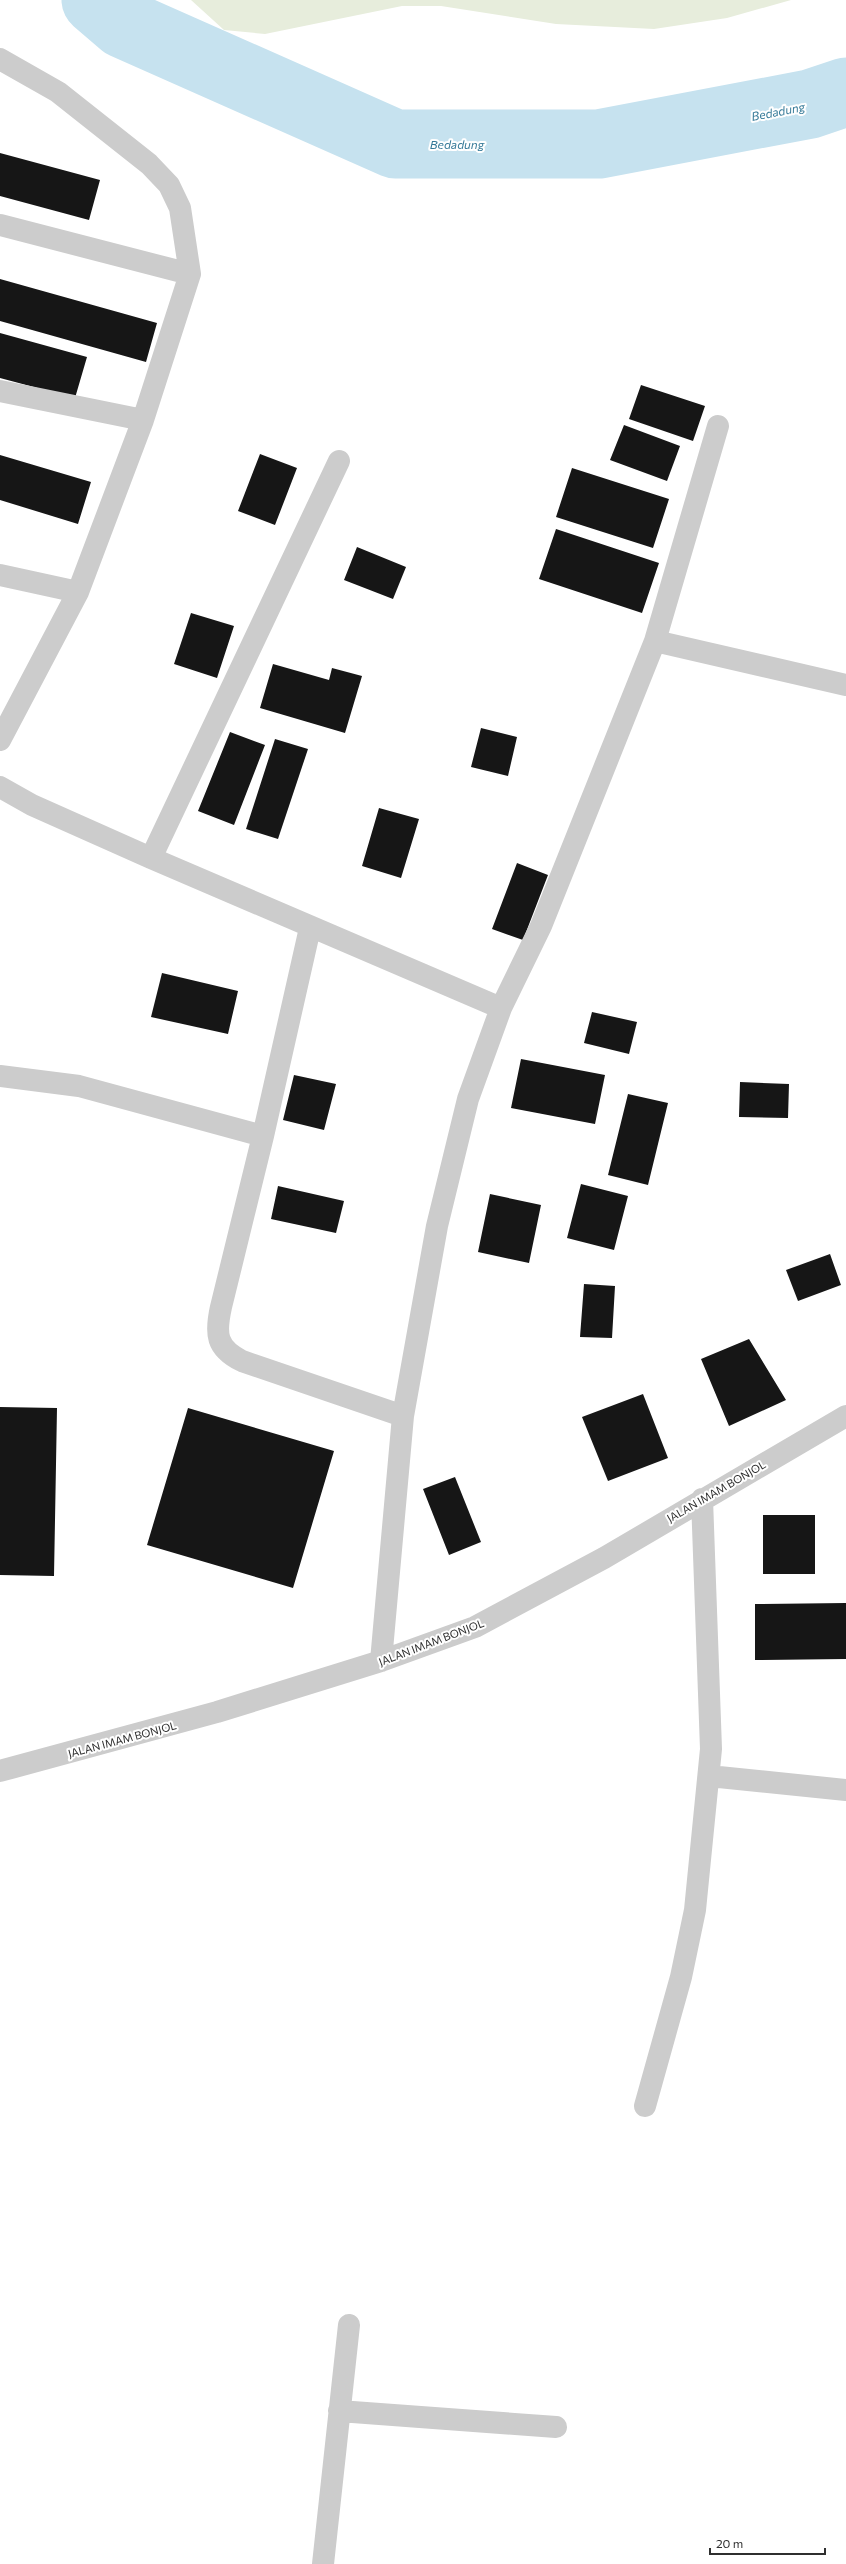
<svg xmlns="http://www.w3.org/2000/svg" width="846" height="2564" viewBox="0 0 846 2564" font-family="Commissioner,sans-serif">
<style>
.green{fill:#e7eddc}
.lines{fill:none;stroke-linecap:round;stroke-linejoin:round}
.river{stroke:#c6e2ef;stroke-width:69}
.building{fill:#161616}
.minor{stroke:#ccc;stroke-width:22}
.labels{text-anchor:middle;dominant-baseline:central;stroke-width:4;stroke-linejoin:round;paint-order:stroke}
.street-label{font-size:11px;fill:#2f2f2f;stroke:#fff}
.water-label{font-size:12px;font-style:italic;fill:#367a98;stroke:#fff}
</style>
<rect width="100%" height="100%" fill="#fff"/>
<path class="green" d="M191,0h600l-64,18 -73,11 -98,-5 -115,-18h-39l-137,28 -41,-4z"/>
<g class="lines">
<path class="river" d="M96,0l28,24 271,120h204l211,-40 36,-12"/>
</g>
<path class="building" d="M0,153l100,27 -11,40 -89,-24z
M0,279l157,44 -11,39 -146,-41z
M0,333l87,24 -12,41 -75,-20z
M641,385l64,21 -12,35 -64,-22z
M624,425l56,21 -13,35 -57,-21z
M260,454l37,14 -22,57 -37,-14z
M0,455l91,27 -13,42 -78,-24z
M572,468l97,31 -16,49 -97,-31z
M556,529l103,34 -17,50 -103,-34z
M357,547l49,20 -13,32 -49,-19z
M191,613l43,13 -17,52 -43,-14z
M273,664l56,16 3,-12 30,8 -17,57 -85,-25z
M481,728l36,9 -9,39 -37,-9z
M230,732l35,13 -31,80 -36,-14z
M275,739l33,10 -30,90 -32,-10z
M379,808l40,11 -18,59 -39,-12z
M517,863l31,12 -25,65 -31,-11z
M162,973l76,18 -10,43 -77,-17z
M592,1012l45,10 -8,32 -45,-11z
M521,1059l84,16 -10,49 -84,-16z
M294,1075l42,9 -12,46 -41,-10z
M740,1082l49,2 -1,34 -49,-1z
M628,1094l40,9 -20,82 -40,-10z
M581,1184l47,12 -14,54 -47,-12z
M278,1186l66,15 -8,32 -65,-14z
M490,1194l51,11 -12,58 -51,-11z
M830,1254l11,31 -43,16 -12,-31z
M584,1284l31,2 -3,52 -32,-1z
M749,1339l37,61 -57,26 -28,-67z
M643,1394l25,64 -60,23 -26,-64z
M0,1407l57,1 -3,168 -54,-1z
M188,1408l146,43 -41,137 -146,-43z
M455,1477l26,65 -32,13 -26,-66z
M763,1515h52v59h-52z
M846,1603v56l-91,1v-56z"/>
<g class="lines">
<path class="minor" d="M0,59l58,33 91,72 20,21 11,23 10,66 -47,146 -65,172 -78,148
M0,225l190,49
M0,391l143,29
M0,575l78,17
M655,641l63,-215
M0,787l32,18 119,53 350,150
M151,858l188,-397
M310,928l-47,208 -42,171c-6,27 -5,41 21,54l161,55
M0,1076l79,10 184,50
M381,1661l22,-245 34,-190 31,-127 33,-91 40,-82 114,-285 191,44
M0,1771l217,-59 164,-51 94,-34 129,-69 242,-142
M709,1776l137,14
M645,2106l36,-129 14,-67 16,-161 -9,-250
M339,2411l217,16
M323,2564l26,-239"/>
</g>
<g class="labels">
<g class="street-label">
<text transform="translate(716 1491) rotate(-30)">JALAN IMAM BONJOL</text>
<text transform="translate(431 1642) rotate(-21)">JALAN IMAM BONJOL</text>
<text transform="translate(122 1739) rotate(-15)">JALAN IMAM BONJOL</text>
</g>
<g class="water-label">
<text transform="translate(778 111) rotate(-11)">Bedadung</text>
<text x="457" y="144">Bedadung</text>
</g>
</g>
<path d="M710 2548v6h115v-6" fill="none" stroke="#2f2f2f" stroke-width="2"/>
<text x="716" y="2548" font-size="12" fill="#2f2f2f" stroke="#ffffff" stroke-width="3" paint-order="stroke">20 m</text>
</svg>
